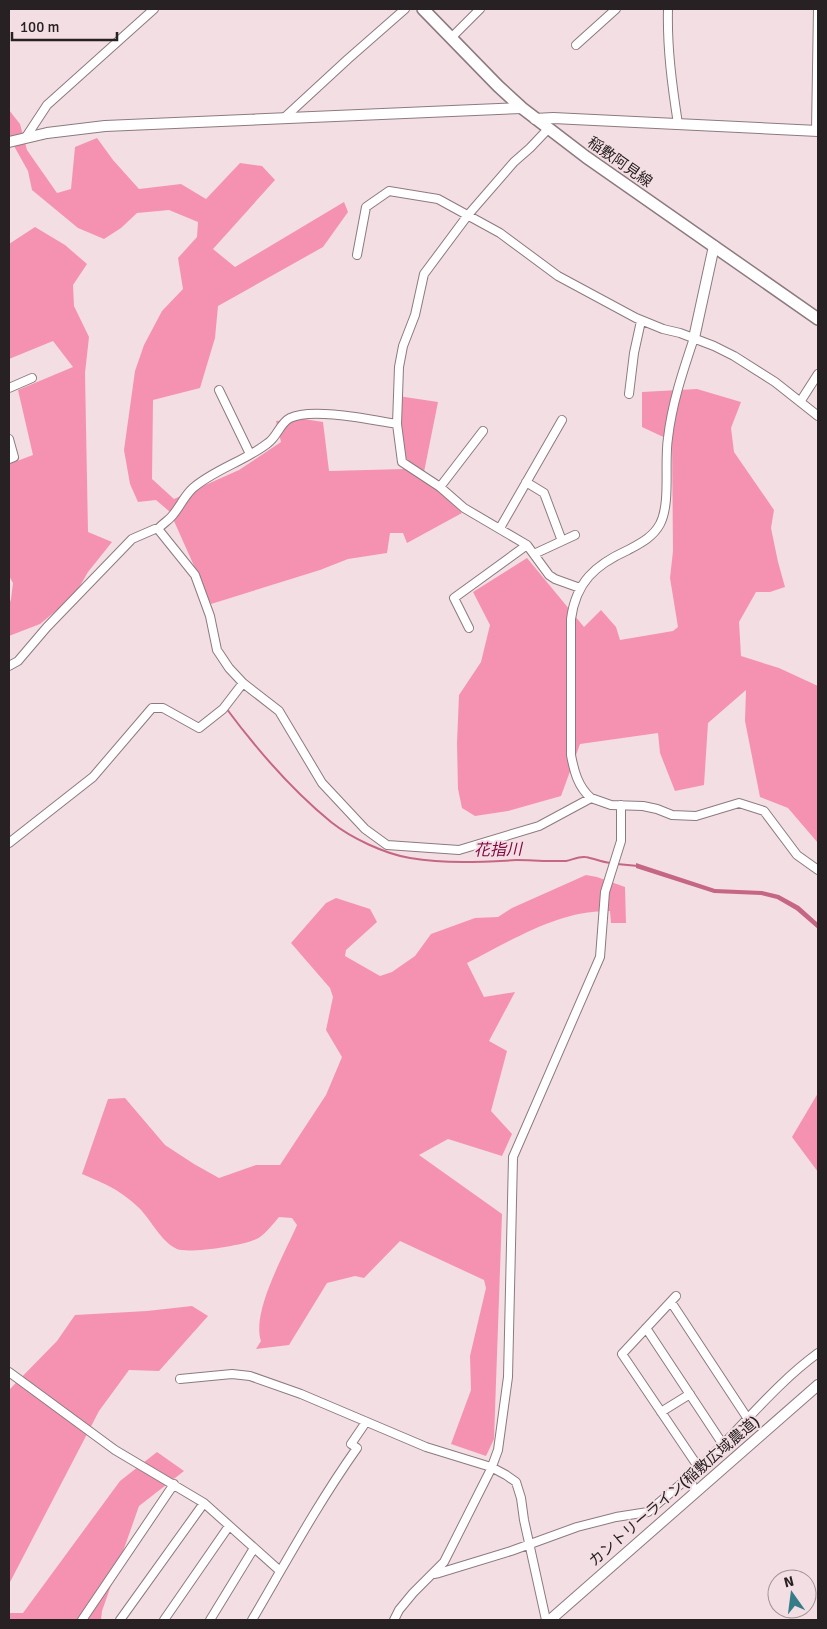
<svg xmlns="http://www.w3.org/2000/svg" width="827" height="1629" viewBox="0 0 827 1629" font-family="Signika,'Noto Sans JP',sans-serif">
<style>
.forest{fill:#f692b1}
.water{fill:#c56685}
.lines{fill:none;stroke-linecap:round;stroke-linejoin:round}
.stream{stroke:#c56685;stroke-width:2}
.minor-casing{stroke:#8d7a7f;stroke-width:10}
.tertiary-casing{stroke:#8d7a7f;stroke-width:12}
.secondary-casing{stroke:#8d7a7f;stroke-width:14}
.minor{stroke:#fff;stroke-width:8}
.tertiary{stroke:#fff;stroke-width:10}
.secondary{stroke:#fff;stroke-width:11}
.labels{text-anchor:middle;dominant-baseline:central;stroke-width:4;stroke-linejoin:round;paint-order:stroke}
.street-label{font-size:15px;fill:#282123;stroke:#f3dee3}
.water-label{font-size:16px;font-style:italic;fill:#830742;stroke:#f3dee3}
</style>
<rect width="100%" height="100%" fill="#f3dee3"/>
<path class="forest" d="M9,110l11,14 7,26 30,43 14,-4 4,-42 22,-9 16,22 26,29 42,-5 25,15 34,-36 22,3 13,14 -62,69 22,18 109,-65 4,10 -25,35 -105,59 -3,32 -15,50 -47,12 -1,79 22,20 65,-29 42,-28 -5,-21 28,-2 19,3 6,49 75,-2 -6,-73 40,6 -15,75 39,36 -55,30 -4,-10h-13l-3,20 -39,6 -28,11 -109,34 -41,-92 -14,-12 -18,2 -8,-18 -6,-34 11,-79 9,-26 18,-34 21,-22 -5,-31 19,-21 1,-15 -29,-12 -32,3 -16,15 -17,11 -26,-11 -46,-38 -4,-19 -19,-34z
M35,227l30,18 22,19 -14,21 1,21 15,31 -4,36 3,159 24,10 -24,30 -14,24 -34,28 -31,12v-31l2,-6 2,-16 -4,-7v-112l24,-9 -15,-65 55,-23 -20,-26 -44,18v-115z
M697,389l44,13 -10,26 3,24 40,58 -3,18 7,34 7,25 -15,5h-14l-17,30 2,34 38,12 39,18v157l-30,-35 -28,-11 -15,-76 1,-31 -38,33 -4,62 -29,6 -15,-38 -2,-20 -78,11 -19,52 -53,15 -33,5 -13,-8 -4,-19 -1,-46 2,-48 22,-33 9,-37 -17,-33 54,-34 57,69 17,-17 15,17 4,13 53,-9 5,-4 -8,-49 3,-27 -1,-110 -30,-14v-35z
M586,875l11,2 28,10 1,36h-15l-1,-12c-52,-1 -97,29 -143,52l17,34 31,-5 -26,49 18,10 -16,60 21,23 -10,22 -54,-17 -29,16 83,59 -8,225 -8,17 -35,-12 20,-54 -1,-34 16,-68 -2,-8 -84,-39 -36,37 -9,-2 -28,7 -38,62 -33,4 5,-8c-10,-29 24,-88 36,-116l-5,-7 -13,-1c-6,7 -12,15 -19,20 -11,8 -71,17 -83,12 -17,-8 -26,-30 -39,-42 -19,-18 -33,-23 -56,-33l26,-75 17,-1 40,47 29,19 25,14 37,-13h24l46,-70 16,-38 -16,-27 7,-33 -3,-9 -39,-45 35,-40 10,-5 34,11 7,13 -31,28 -1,6 35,20 12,-4 23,-16 16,-22 44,-16 23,-1 14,-9z
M818,1093v79l-26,-35z
M192,1306l16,10 -49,55 -30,-1 -30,41 -90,173v-194l48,-49 18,-26 72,-4z
M157,1452l27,19 -45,35 -37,105 -1,9h-92v-7h14l97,-132z"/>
<path class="water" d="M636,863l79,26 47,2 17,4 20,11 19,17v6l-22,-19 -19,-11 -16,-4 -47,-2 -78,-25z"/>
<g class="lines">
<path class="stream" d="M226,708c29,39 67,83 105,114 20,16 54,32 79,36 36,6 71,4 107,2 11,0 22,1 34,1 5,0 10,0 15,0 6,-1 13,-5 19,-4 8,1 16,5 25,6
M617,864l21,2"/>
<g class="minor-casing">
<path id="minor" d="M668,9c-1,39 4,76 10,115
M451,38l29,-29
M576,45l40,-36
M284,118l64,-59 57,-50
M816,130l2,-121
M26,137l21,-32 107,-96
M357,255l9,-48 23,-16 49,8 62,34 58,43 78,42 27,11 17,4 34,13 20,10 41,26 43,34
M9,388l23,-10
M219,390l31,64
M629,394l5,-41 7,-32
M800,402l18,-28
M9,439l5,18 -5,2
M526,482l18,11 18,48
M440,487l43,-56
M500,528l62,-108
M158,529c4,-5 10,-8 14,-13 8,-9 12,-20 21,-28 22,-19 52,-27 75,-45 9,-6 12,-20 22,-25 22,-11 82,2 107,6
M527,545l-63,-37 -24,-21 -38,-25 -5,-38 2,-57 4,-21 12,-31 9,-41 44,-59 46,-53 16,-14 18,-19
M534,554l41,-19
M469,628l-15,-30 73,-53 22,30 6,4 25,9
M9,666l9,-5 29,-34 85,-88 23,-10h3l37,46 15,41 7,34 12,18 14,15 36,28 43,72 43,46 22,16 72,5 80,-24 52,-28 20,7 32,1 14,3 15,6 24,1 43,-13 25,8 33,44 21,15
M591,798c-13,-11 -17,-27 -20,-43v-136c5,-37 24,-54 57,-69 13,-7 25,-13 32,-26 11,-21 4,-61 8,-86 4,-35 15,-67 26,-100
M9,843l84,-66 59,-69h11l36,20 24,-19 20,-26
M676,1296l-54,58 77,114
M671,1302l77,117
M646,1328l78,118
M9,1372l106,78 89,53 76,68
M180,1379l52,-5 18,2 51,18 125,53 65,20 15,8 10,7 5,16 3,22 22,100
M661,1412l29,-18
M695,1491l-6,-14c45,-39 81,-89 129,-124
M434,1574l5,-1 72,-22 66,-24 39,-10 32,-5 41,-35
M82,1620l92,-136
M120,1620l84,-117
M164,1620l65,-94
M210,1620l44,-72
M252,1620c34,-58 66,-117 105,-172l-6,-4 15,-22
M394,1620l5,-10 14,-17 31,-31 47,-93 7,-19 10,-73 5,-220 87,-200 5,-65 16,-51v-36"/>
</g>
<g class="tertiary-casing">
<path id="tertiary" d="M535,119l18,-1 265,13
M9,142l38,-9 58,-7 417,-18
M694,338l20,-92
M550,1620l268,-235"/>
</g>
<g class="secondary-casing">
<path id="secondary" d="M423,9l75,77 24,22 64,49 232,162"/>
</g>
<use href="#minor" class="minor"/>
<use href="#tertiary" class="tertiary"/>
<use href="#secondary" class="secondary"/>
</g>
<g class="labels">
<g class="street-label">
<text transform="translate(620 162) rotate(35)">稲敷阿見線</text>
<text transform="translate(674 1491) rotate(-41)">カントリーライン(稲敷広域農道)</text>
</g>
<g class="water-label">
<text transform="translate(498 850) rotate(-1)">花指川</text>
</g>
</g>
<rect width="827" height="1629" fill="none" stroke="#282123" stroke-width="20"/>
<g transform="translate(792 1594) rotate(346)"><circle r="24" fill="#f3dee3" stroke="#a29296"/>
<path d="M0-4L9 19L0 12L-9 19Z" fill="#367c88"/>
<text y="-8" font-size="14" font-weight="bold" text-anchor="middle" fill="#282123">N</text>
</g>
<path d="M12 32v8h105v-8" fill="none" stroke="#282123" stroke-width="2.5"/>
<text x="20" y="32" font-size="15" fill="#282123" stroke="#f3dee3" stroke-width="4" paint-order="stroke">100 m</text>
</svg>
